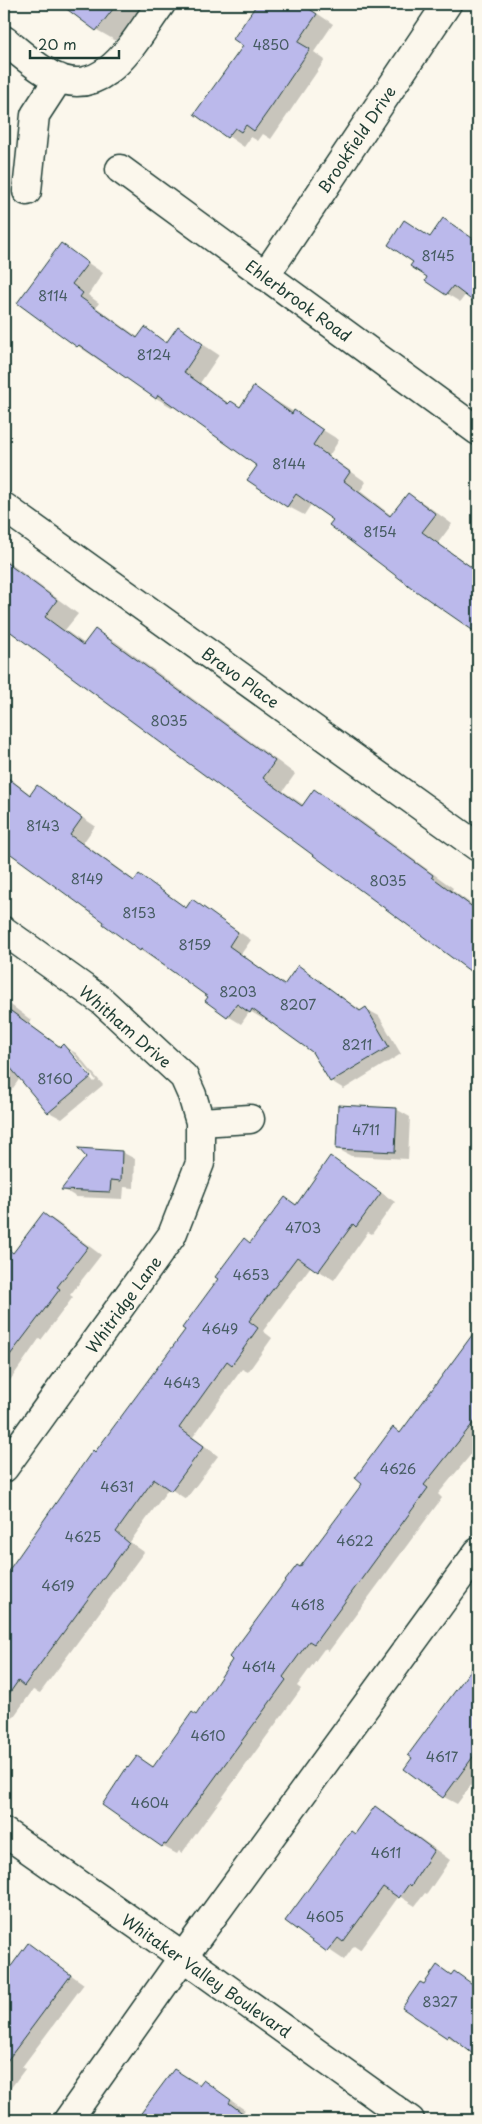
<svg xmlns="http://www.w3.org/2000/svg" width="482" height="2124" viewBox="0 0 482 2124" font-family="'Playpen Sans',sans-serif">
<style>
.shadow{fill:#0003;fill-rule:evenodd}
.building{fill:#bbb9eb;stroke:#1f3d34}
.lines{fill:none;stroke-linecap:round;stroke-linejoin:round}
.minor-casing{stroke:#1f3d34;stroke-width:31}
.minor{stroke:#fbf7ec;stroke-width:28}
.labels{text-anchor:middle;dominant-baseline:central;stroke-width:4;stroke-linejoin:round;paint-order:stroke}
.number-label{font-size:14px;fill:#465c62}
.street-label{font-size:16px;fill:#1f3d34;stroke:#fbf7ec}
</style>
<rect width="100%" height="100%" fill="#fbf7ec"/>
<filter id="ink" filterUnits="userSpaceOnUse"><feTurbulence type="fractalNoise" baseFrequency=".02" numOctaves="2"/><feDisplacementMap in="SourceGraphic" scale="10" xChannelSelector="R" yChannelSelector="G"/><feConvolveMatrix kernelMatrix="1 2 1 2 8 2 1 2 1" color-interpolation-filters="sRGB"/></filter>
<g filter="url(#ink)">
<path class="shadow" d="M62,4h85l-29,38 -21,-12z
M258,4h45l30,20 -19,28 11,8 -54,79 -8,-5 -5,7 -7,-4 -7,10 -48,-33 49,-68 -11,-7z
M405,221l26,17 26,-10 21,14v61l-12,-9 -6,8 -34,-21 3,-4 -15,-15z
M61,245l42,28 -15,22 11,8 -3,4 43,31 6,-9 23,14 10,-15 41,27 -19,28 30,21 11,4 14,-20 84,52 -10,16 37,26 -6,9 32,25 16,-22 17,10 27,20 -14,19 40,28v62l-61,-43 -82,-71 -23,-16 -8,12 -17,-9 -29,-40 -84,-60 -1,2 -17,-10 -78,-52 -59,-44z
M4,559l74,55 -13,16 20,14 10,-14 21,12 179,132 -12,17 21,14 10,-14 22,12 117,85 -1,2 26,19v66l-474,-348z
M4,774l27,21 6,-8 58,39 -12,17 52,38 4,-5 48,32 6,-7 58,39 -10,14 44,31 13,-18 64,44 4,-2 13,7 22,38 -57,35 -13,-8 -18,-30 -48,-34 -2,2 -13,-8 -9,13 -13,-8 -21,-15 3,-4 -70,-47 -136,-110z
M4,1000l27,20 -3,3 33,24 2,-1 13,7 27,32 -41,34 -13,-7 -29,-34 -9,13 -7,-4zM67,1051h4l25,29 -2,2z
M396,1109l14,8 -2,42 -57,-3 -13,-7z
M122,1152l13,7 -1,29 -10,-1 -1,12 -47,-2 -13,-8z
M330,1158l65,44 -23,32 -4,-2 -34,48 -23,-14 -48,65 9,7 -24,34 -6,-3 -49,68 25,19 -32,43 -17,-11 -39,54 14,10 -104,141 -7,-3 -29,40v-152l281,-380 12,7z
M44,1214l13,8 44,33 -31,40 3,2 -32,43 -2,-1 -35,50v-123z
M478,1327v119l-40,48 4,4 -113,153 -5,-2 -27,37 4,3 -119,164 -3,-2 -2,3 -15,-8 -33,-76 9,-12 16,9 42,-51 104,-148 64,-84 29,-55 8,4z
M478,1661v115l-21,28 -13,-7 -30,-39 -5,-4z
M375,1808l16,9 59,43 -23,34 -2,-1 -10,13 -16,-10 -39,54 -6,-4 -10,14 -58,-39z
M29,1945l55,39 -62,83 3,2 -21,28v-119z
M438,1967l14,8 2,-2 24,15v68l-74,-48 21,-22z
M204,2082l41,28 -2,2 10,8h-102l-9,-6 58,-28z"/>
<path class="building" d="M60,4h57l-21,27z
M257,4h45l15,10 -19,28 12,7 -39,58 -17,24 -8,-6 -5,7 -6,-4 -8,10 -33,-24 49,-68 -10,-7z
M443,218l35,24v63l-25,-19 -7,9 -21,-14 2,-4 -17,-11 3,-4 -25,-17 16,-25 26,17z
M61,243l27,20 -16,21 11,9 -3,4 57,41 8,-11 21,16 12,-17 25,18 -19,28 44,32 3,-3 9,6 14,-21 38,28 2,-4 29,20 -10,15 37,27 -6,9 46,35 18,-23 28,21 -14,18 56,40v62l-62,-43 -87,-66 4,-5 -37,-26 -9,13 -40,-27 10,-14 -99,-71 -2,4 -77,-54 -2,2 -60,-44z
M4,561l53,39 -12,17 38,28 12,-16 180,132 -12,17 39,28 12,-17 119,86 -1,2 46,34v66l-474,-350z
M4,775l26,20 7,-10 45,33 -12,17 64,46 5,-7 47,34 6,-9 46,33 -9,14 55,39 14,-20 62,46 6,-4 23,40 -59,35 -18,-30 -60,-43 -2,4 -13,-9 -10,13 -22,-16 3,-4 -67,-48 -1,2 -37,-27 1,-2 -100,-73z
M4,1006l56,41 3,-3 28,33 -43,36 -44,-53z
M338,1105l59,3 -2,44 -59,-3z
M78,1148l44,3 -1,30 -10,-1 -1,12 -49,-2 25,-33z
M330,1156l51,37 -25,34 -3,-3 -35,48 -21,-15 -48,64 9,7 -26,37 -5,-4 -48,67 25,18 -33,45 -17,-12 -38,53 13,11 -105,143 -6,-5 -14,20v-124l89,-127 2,2 90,-122 -3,-2 36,-49 -3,-2 29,-39 6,5 35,-46 11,8z
M43,1213l45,34 -31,40 3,2 -56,74v-117l9,7z
M478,1327v90l-54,68 4,3 -114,156 -5,-3 -26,36 3,3 -120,165 -2,-1 -2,3 -60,-42 25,-38 1,1 9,-12 16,11 39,-55 4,3 36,-55 -3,-3 68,-92 3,2 62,-83 -7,-6 38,-51 7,6z
M478,1660v90l-35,48 -39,-29 8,-11 -4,-3z
M375,1806l59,44 -23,36 -2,-2 -10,14 -16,-11 -40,55 -5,-4 -11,14 -42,-31 66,-90 4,3z
M28,1943l43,32 -67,90v-89z
M437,1965l14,10 3,-4 24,17v70l-29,-23 -2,3 -45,-30 18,-26 4,2z
M174,2069l25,16 4,-5 28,20 -2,3 23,17h-116z"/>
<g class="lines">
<g class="minor-casing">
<path id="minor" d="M4,40c15,12 30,26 47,35 54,28 84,-36 110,-71
M120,169l358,262
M27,191l8,-76 24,-37
M265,276l182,-272
M4,507l474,340
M4,931l98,70 82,76 8,18 8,27v41l-28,72 -168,233
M200,1122l50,-3
M4,1832l179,125 227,163
M68,2120l115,-163 295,-405"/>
</g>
<use href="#minor" class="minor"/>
</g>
</g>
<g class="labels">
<g class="number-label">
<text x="271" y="44">4850</text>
<text x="438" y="255">8145</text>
<text x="53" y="295">8114</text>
<text x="154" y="354">8124</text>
<text x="289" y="463">8144</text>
<text x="380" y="531">8154</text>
<text x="169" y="720">8035</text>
<text x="43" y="825">8143</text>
<text x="87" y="878">8149</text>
<text x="388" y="880">8035</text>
<text x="139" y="912">8153</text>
<text x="195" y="944">8159</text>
<text x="238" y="991">8203</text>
<text x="298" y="1004">8207</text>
<text x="357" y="1044">8211</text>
<text x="55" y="1078">8160</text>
<text x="366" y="1129">4711</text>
<text x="303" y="1227">4703</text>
<text x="251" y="1274">4653</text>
<text x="220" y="1328">4649</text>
<text x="182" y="1382">4643</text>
<text x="398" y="1468">4626</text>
<text x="117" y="1486">4631</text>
<text x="83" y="1536">4625</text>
<text x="355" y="1540">4622</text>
<text x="58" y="1585">4619</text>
<text x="308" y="1604">4618</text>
<text x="259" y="1666">4614</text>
<text x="208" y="1735">4610</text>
<text x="442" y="1756">4617</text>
<text x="150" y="1802">4604</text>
<text x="386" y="1852">4611</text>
<text x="325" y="1916">4605</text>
<text x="440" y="2001">8327</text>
</g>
<g class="street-label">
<text transform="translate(356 139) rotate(-56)">Brookfield Drive</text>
<text transform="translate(299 300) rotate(36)">Ehlerbrook Road</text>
<text transform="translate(241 677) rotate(36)">Bravo Place</text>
<text transform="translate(126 1026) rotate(41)">Whitham Drive</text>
<text transform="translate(123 1304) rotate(-54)">Whitridge Lane</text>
<text transform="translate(207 1975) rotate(35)">Whitaker Valley Boulevard</text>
</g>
</g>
<rect width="482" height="2124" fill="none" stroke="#fbf7ec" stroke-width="20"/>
<rect x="10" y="10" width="462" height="2104" fill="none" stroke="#1f3d34" stroke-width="2" filter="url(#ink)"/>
<path d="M30 50v8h89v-8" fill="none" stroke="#1f3d34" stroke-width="2.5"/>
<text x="38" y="50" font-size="15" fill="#1f3d34" stroke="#fbf7ec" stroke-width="4" paint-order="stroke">20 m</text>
</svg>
